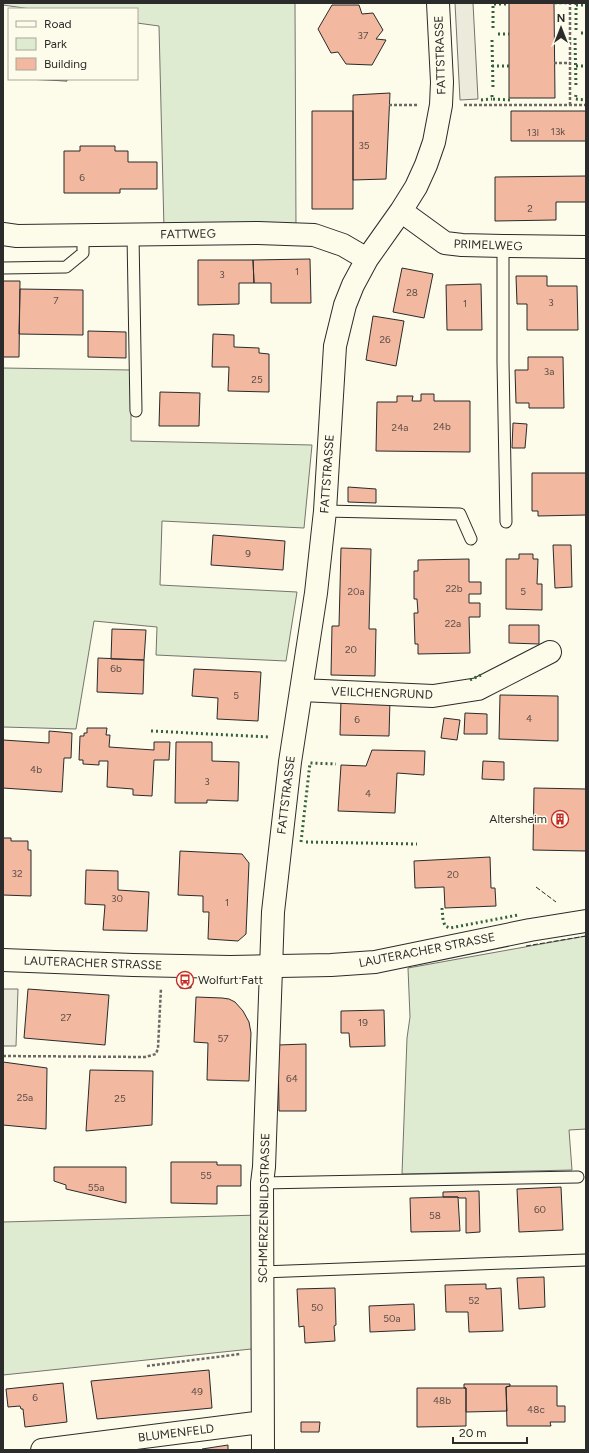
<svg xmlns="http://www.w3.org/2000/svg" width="589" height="1453" viewBox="0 0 589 1453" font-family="Figtree,sans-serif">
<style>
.green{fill:#deebd1;stroke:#74746e}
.parking{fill:#eceadb;stroke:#74746e}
.building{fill:#f2b8a0;stroke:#2b2b2b}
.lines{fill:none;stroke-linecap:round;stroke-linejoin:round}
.lane-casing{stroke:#2b2b2b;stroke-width:13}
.street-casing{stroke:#2b2b2b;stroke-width:24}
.secondary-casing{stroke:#2b2b2b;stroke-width:24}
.path{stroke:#6a6964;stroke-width:2.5;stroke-dasharray:3 2;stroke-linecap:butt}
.lane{stroke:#fdfbea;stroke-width:11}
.street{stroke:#fdfbea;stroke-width:22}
.secondary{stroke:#fdfbea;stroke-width:22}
.hedge{stroke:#34623c;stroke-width:3;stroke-dasharray:2 3;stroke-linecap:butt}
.fence{stroke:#2b2b2b;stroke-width:1;stroke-dasharray:5 2;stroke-linecap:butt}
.labels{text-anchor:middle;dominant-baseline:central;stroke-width:3;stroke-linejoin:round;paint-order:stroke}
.number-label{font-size:10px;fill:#5d4e48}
.street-label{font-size:12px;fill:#2b2b2b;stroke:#fdfbea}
.poi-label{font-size:12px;fill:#2b2b2b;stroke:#fdfbea;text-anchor:end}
</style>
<rect width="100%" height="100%" fill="#fdfbea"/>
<path class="green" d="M3,3h292l1,226h-132l-5,-203 -22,-3v-14h-106l-28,-4z
M3,368l128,2v71l181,4 -8,83 -142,-7 -2,64 137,7 -11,69 -130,-6 1,-28 -63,-6 -18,108 -73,-2z
M586,936v193l-17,1 3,40 -170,4 5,-136 3,-21 -2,-49z
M260,1215l1,133 -258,27v-153z"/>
<path class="parking" d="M455,3h18l5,96 -18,1z
M3,989h15l-2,57h-13z"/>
<path class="building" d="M509,3h45l1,95h-46z
M332,5h27l3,9 11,-1 10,17 -7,9 10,1 -14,25 -26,-1 -8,-12 -7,1 -13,-24z
M26,79h41v2z
M390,93l-4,86 -33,1v-85z
M312,111h41v98h-41z
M511,111h75v30h-75z
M80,146h35v5h13v11h29v27h-37v4h-56v-42h16z
M586,176v26h-30v18l-61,1v-44z
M310,259l1,44h-40v-20h-17l-1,-23z
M198,260h55l1,23h-15v21l-41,1z
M402,268l31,6 -9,44 -31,-6z
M516,276h31v10h30l1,44h-51v-26h-10z
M3,281h17l-1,76h-16z
M481,284l1,46h-35l-1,-45z
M20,289l63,1v45l-64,-1z
M373,316l31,5 -8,45 -30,-6z
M88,331l38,1v26l-38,-1z
M213,334l21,1v12l25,1v5l10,1v38l-41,-1 1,-24h-17z
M528,357h35l1,51h-35v-5h-13l-1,-33h13z
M160,392l40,1 -1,33h-40z
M421,394h13v7h36v51l-94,-1 1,-49h20v-6h16l-1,5h9z
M513,423l14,1 -2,24h-13z
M532,473h54v42l-48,1v-5h-6z
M348,487l28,2v14l-28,-1z
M213,535l72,6 -2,29 -72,-5z
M553,545h18l1,42 -17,1z
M341,548l30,1 -2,80h7l-1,47 -44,-1 1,-49h7z
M519,554h14v5h5l-1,25h5v26l-36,-1v-50h13z
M469,559v23h12v12h-12v9h11v14h-11l1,36 -52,1v-10h-3l-1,-31h4l-1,-14h-3v-28h4v-11z
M509,625h30v19l-30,-1z
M112,629l34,1 -2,30 -33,-1z
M98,658l46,2 -1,34 -46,-2z
M194,669l67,3 -3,49 -41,-2 1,-21 -26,-2z
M500,695l58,1v45l-59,-2z
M341,699l49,1 -1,36 -49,-1z
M465,713l22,1v20h-23z
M444,718l16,2 -3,20 -16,-2z
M87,728h20l-1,7h4l-1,12 45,3v-8h16l-1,18h-15l-2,36 -19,-1v-6l-26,-2 1,-26h-9v4l-16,-1v-4h-4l1,-24h4v-3h3z
M49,731l23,2 -1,25h-7l-2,34 -59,-4v-48l46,3z
M176,742h36v19l27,1 -1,39 -31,-1v3h-32z
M372,750l53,1 -1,24 -27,-2 -2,40 -57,-2 3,-46 25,1z
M483,761l21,1v18l-22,-1z
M534,788l52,1v62l-53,-1z
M3,838h8v3h17v9h3v46l-28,-1z
M180,851l62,3 7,9 -3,71 -8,7 -30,-2 1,-27h-6v-16l-25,-1z
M490,857l1,31h4l1,18 -51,2 -1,-21 -29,1 -1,-27z
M86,870l32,1v19l31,2 -2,39 -44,-1 2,-25 -20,-1z
M180,983l11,1v4h-11z
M28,989l81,6 -4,50 -81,-7z
M196,997l26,1 7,1 6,3 8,9 6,11 2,11 -2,48 -42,-1 1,-37 -14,-1z
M384,1010l1,36 -35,1 -1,-14h-8v-22z
M306,1044v67h-27l-1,-66z
M3,1062l44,6 -1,61 -43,-4z
M90,1070l63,1 -1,54 -66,6z
M171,1162h46v3h24v21h-24v18l-46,-1z
M54,1167h72v36l-60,-14v-4l-12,-4z
M561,1187l2,43 -44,2 -2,-43z
M479,1191l1,41 -14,1v-35h-7l-1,-1h-15v-5z
M443,1197h15l2,34 -49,1 -1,-34z
M544,1277l1,30 -26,2 -2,-31z
M486,1284v5l15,-1 2,43 -34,1 -1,-20h-22l-1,-27z
M335,1288l1,37 -2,1 1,15 -30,2 -1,-17 -5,1 -2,-38z
M414,1304l1,26 -45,2 -1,-26z
M209,1370l3,38 -115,11 -6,-38z
M63,1383l4,39 -42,5 -2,-18h-2l-1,-3 -12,1 -2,-18z
M464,1384h46v2l-4,1 1,24 -41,1v-24h-2z
M510,1386h47v20h8v16h-15l1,4h-44l-1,-39z
M417,1388h49v38l-49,1z
M301,1422h19l-1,10h-18z
M228,1445v5h-26v-1z"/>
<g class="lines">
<g class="lane-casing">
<path id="lane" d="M133,235l3,176
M503,246v116l3,160
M3,268l63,-1 17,-14v-17
M325,511l135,3 11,25
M262,1183l316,-6
M262,1272l324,-12"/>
</g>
<g class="street-casing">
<path id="street" d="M401,211l44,32 17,2 41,1 83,1
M3,234l14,2 241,-3 56,2 29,10 24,14
M301,690l132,6 45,-7 72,-37
M42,1450l220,-28
M263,1450l-1,-267 2,-16 9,-255 17,-150 26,-169 9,-82 10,-165 10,-41 8,-20 14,-26 34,-48 15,-24 10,-22 8,-23 7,-37 1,-23 -4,-79"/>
</g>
<g class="secondary-casing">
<path id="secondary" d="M3,960l130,5 97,2 101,-2 44,-3 155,-32 56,-9"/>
</g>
<path class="path" d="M554,3h16v102
M554,63h16
M389,105h29
M464,105h122
M3,1056l142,1 11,-3 2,-6 3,-60
M147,1366l93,-12"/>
<use href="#lane" class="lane"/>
<use href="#street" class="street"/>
<use href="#secondary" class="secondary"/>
<path class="hedge" d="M576,3v29
M576,5h10
M493,28v-24h16
M581,33h5
M498,34h11
M575,38l1,50
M492,40l1,48
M492,66h17
M576,66h10
M492,95v4l20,1
M576,95l-1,4 11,1
M481,100l11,-1
M470,680l11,-5
M151,731l118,6
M301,842l9,-79 26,1
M306,842l111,2
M442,908l1,12 2,6 5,2 68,-13"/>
<path class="fence" d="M536,887l20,15
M526,946l60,-10"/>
</g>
<defs>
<g id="building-ring" transform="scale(0.9)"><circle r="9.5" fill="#fdfbea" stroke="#c62828" stroke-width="1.5"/><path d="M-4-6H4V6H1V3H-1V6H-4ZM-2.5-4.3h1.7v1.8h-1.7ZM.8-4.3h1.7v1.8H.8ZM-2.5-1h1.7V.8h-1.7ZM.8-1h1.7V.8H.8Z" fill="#c62828"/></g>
<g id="bus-ring" transform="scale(0.9)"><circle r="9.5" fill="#fdfbea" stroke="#c62828" stroke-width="1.5"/><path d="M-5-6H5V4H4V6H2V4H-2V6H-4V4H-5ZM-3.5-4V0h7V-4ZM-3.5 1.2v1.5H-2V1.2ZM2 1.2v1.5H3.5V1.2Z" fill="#c62828"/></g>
</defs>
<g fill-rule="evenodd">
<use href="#building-ring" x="560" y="819"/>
<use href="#bus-ring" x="185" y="980"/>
</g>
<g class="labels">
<g class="number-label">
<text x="363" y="35">37</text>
<text x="558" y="131">13k</text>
<text x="533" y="132">13l</text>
<text x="364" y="145">35</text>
<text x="82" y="177">6</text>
<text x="530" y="208">2</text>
<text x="297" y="271">1</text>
<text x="222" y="274">3</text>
<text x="412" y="292">28</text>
<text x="56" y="300">7</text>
<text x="551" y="302">3</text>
<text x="465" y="303">1</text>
<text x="385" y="339">26</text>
<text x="549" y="371">3a</text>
<text x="257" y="379">25</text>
<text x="442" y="426">24b</text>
<text x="400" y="427">24a</text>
<text x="248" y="553">9</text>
<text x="454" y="588">22b</text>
<text x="356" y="591">20a</text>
<text x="523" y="591">5</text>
<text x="453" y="623">22a</text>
<text x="351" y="649">20</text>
<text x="116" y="668">6b</text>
<text x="236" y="695">5</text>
<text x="529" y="718">4</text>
<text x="357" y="719">6</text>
<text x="36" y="769">4b</text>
<text x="207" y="781">3</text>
<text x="368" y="793">4</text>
<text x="17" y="873">32</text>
<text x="453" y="874">20</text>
<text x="117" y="898">30</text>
<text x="227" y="902">1</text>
<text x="66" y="1017">27</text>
<text x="363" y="1022">19</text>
<text x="223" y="1038">57</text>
<text x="292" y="1078">64</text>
<text x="25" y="1097">25a</text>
<text x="120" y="1098">25</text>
<text x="206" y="1175">55</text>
<text x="96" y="1187">55a</text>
<text x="540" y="1209">60</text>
<text x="435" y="1215">58</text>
<text x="474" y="1300">52</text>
<text x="317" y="1307">50</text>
<text x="392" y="1318">50a</text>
<text x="197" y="1391">49</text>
<text x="35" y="1397">6</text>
<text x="442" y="1400">48b</text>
<text x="536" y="1409">48c</text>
</g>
<g class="street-label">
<text transform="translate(440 55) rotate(-92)">FATTSTRASSE</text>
<text transform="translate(188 234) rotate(-1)">FATTWEG</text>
<text transform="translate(488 245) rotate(2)">PRIMELWEG</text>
<text transform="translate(327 474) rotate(-86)">FATTSTRASSE</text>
<text transform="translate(382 693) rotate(2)">VEILCHENGRUND</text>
<text transform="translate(286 795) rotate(-83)">FATTSTRASSE</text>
<text transform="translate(427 950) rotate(-11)">LAUTERACHER STRASSE</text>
<text transform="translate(93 963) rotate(2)">LAUTERACHER STRASSE</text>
<text transform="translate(264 1208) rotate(-89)">SCHMERZENBILDSTRASSE</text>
<text transform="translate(176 1433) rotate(-7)">BLUMENFELD</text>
</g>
<g class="poi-label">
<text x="547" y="819">Altersheim</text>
<text x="198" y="980" text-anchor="start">Wolfurt Fatt</text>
</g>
</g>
<rect width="589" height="1453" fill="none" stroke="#2b2b2b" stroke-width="8"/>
<rect x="8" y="8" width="130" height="72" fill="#fdfbea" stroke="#a9a89e"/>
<rect x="16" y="21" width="20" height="6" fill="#fdfbea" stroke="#a9a89e"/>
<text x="44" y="28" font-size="12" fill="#2b2b2b">Road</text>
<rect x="16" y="38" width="20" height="12" fill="#deebd1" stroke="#a9a89e"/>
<text x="44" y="48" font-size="12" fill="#2b2b2b">Park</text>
<rect x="16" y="58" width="20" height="12" fill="#f2b8a0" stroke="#a9a89e"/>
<text x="44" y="68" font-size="12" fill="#2b2b2b">Building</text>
<g transform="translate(561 28)" stroke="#fdfbea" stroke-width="3" paint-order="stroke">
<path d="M0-3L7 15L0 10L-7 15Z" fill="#2b2b2b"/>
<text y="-6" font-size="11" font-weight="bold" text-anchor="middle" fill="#2b2b2b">N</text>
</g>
<path d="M453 1437v6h74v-6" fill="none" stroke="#2b2b2b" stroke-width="2"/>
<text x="459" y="1437" font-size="12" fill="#2b2b2b" stroke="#fdfbea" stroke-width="3" paint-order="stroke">20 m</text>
</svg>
